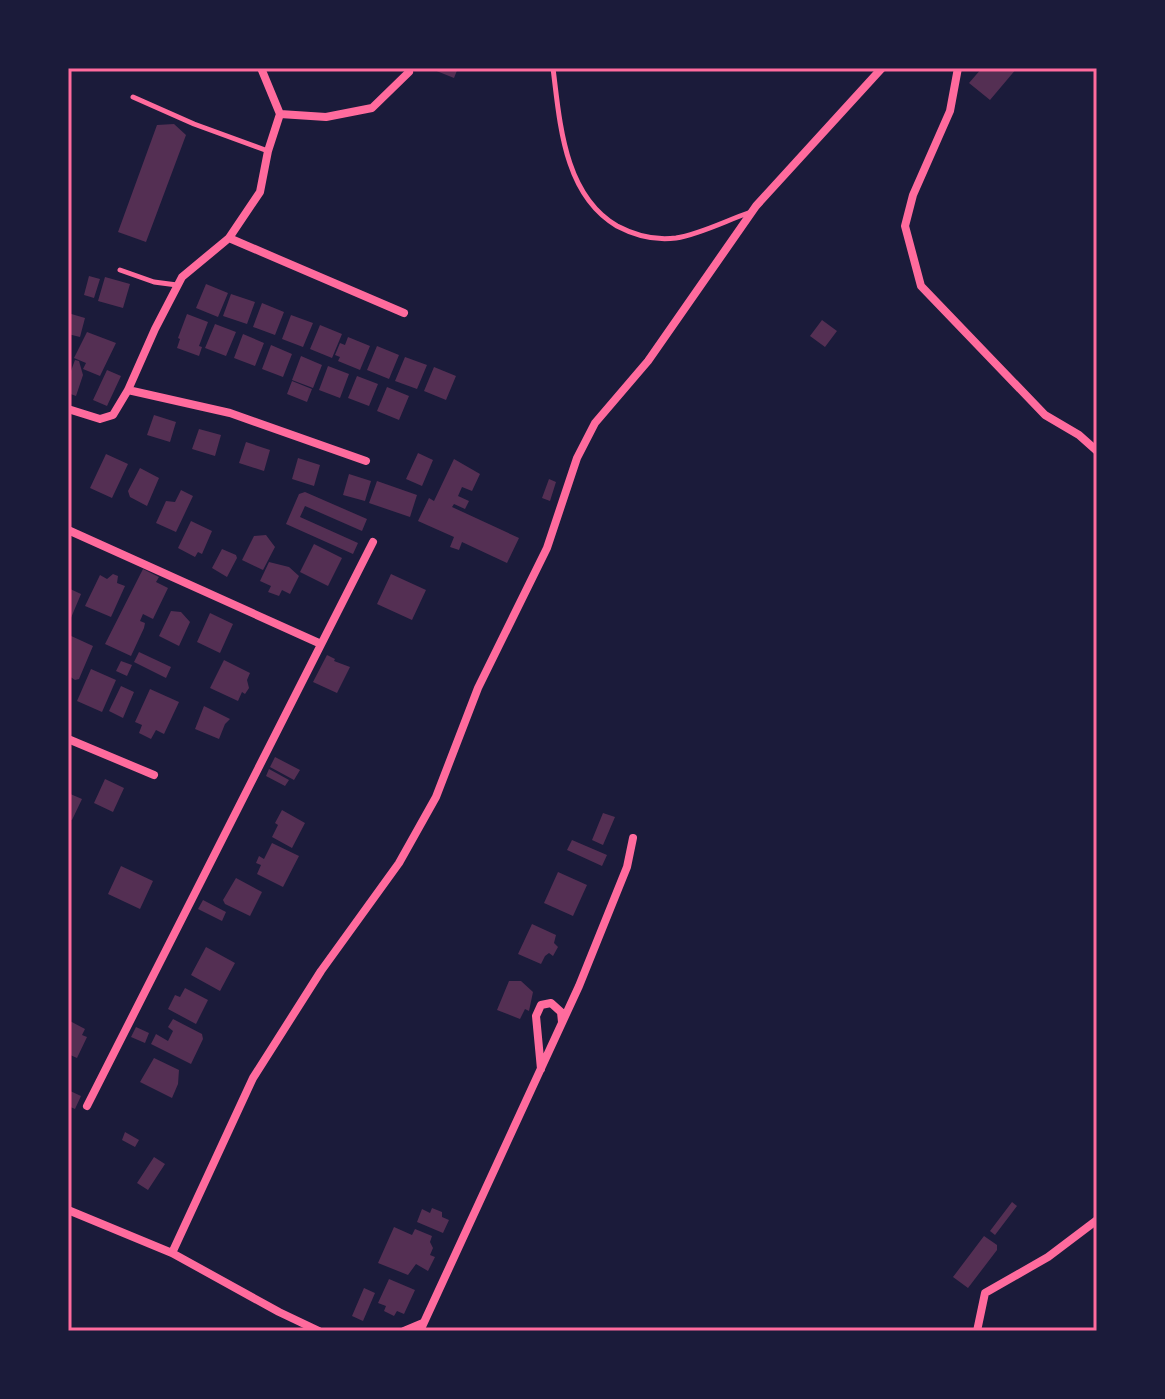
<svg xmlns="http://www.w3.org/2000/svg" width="1165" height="1399" viewBox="0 0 1165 1399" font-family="Manrope,sans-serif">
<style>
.building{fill:#542f53}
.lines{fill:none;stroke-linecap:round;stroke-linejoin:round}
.service{stroke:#ff6b9d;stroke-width:5}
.minor{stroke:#ff6b9d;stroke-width:8}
.neatline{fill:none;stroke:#ff6b9d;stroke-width:3}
</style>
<rect width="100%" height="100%" fill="#1b1b3a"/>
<path class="building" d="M429,68h29l-4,10z
M982,68h35l-27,32 -21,-17z
M174,124l12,11 -40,107 -28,-10 39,-107z
M89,276l11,3 -6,19 -10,-3z
M105,277l25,7 -7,24 -25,-7z
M206,284l22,9 -10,24 -22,-9z
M231,294l24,8 -8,22 -24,-8z
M262,303l22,9 -9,23 -22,-8z
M68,313l17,5 -5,19 -12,-3z
M187,314l21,8 -9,24 3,1 -3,9 -22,-8 3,-9 -2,-1z
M291,315l22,8 -10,24 -21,-8z
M822,320l15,11 -12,16 -15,-11z
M215,324l21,8 -10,24 -21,-8z
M320,325l22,9 -10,24 -22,-9z
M87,332l29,11 -16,33 -17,-7 3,-6 -12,-5z
M243,334l21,9 -9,23 -21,-8z
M348,337l22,9 -10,24 -22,-9 2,-4 -5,-2 5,-12 5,2z
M271,345l21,9 -9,23 -21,-8z
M377,346l22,9 -10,24 -22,-9z
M301,356l21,9 -9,23 -21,-8z
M405,357l22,8 -10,24 -22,-8z
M75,360l4,1 4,14 -7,21 -8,-3v-14z
M328,366l21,8 -9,24 -21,-8z
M434,367l22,9 -10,24 -22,-9z
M107,370l14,6 -14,30 -14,-6z
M357,376l21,8 -9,22 -21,-8z
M292,381l20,8 -5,13 -20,-8z
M387,387l22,9 -10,24 -22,-9z
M154,415l22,7 -6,20 -23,-7z
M199,429l22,6 -6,21 -23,-7z
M246,442l24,8 -6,21 -25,-8z
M418,453l15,7 -11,26 -16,-7z
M106,454l22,10 -16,34 -22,-10z
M298,458l22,7 -6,21 -22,-7z
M454,459l26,15 -8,17 -10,-4 -4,9 11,5 -4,8 -11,-5 -2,3 67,31 -12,25 -45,-21 -3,8 -9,-3 4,-10 -36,-16 11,-23 5,3z
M140,468l19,10 -12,28 -17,-9 -2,-6z
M349,474l22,7 -6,20 -22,-6z
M549,479l7,3 -6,19 -8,-3z
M377,481l40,14 -7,22 -41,-14z
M181,490l12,6 -17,36 -20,-9 10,-22 9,1z
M305,492l62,27 -5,12 -57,-25 -5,11 58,26 -5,11 -67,-30 13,-30z
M191,521l21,10 -10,23 -4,-2 -3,5 -17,-9z
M266,535l9,12 -12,23 -21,-10 12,-24z
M314,544l28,14 -14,28 -28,-14z
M222,549l14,6 1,3 -10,19 -15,-9z
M269,562l20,5 10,9 -9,18 -8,-4 -3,6 -11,-4 3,-6 -11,-5z
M143,569l16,8 -3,5 12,6 -15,31 -10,-5 -3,7 5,2 -1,5 -13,28 -26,-12z
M113,574l5,2 -1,7 8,3 -14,31 -26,-11 15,-31 7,4z
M391,574l35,16 -14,30 -35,-16z
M68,588l13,6 -13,31z
M171,611l10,1 9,10 -11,24 -20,-10z
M210,613l23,11 -13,29 -23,-11z
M69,635l24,11 -14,33 -4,1 -6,-4 -1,-4z
M139,652l32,15 -5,11 -32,-16z
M327,655l8,4 -1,2 16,6 -13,26 -24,-11z
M224,660l26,13 -3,7 2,8 -4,6 -3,-2 -4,9 -28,-13z
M121,661l11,4 -5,11 -11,-5z
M91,669l25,11 -14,32 -25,-11z
M121,686l13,6 -11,26 -14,-7z
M150,689l29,13 -15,32 -8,-4 -5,9 -12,-6 3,-8 -7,-3z
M204,706l26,13 -5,5 -6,15 -24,-10z
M275,757l25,13 -6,10 -24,-13z
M269,769l20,11 -4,6 -19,-10z
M105,779l19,9 -11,24 -19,-9z
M68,793l14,6 -10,21 -4,-1z
M282,810l23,13 -13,25 -20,-11 6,-12 -3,-2z
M603,813l12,4 -12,28 -11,-5z
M572,840l35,15 -5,11 -35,-16z
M272,843l27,13 -16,31 -26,-13 4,-9 -5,-2 3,-7 5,3z
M121,866l32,15 -13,28 -32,-15z
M558,872l29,13 -14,31 -29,-13z
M236,878l26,14 -12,24 -25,-12 -2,-4z
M203,900l23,12 -4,9 -24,-12z
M532,924l24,11 -2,8 4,4 -5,9 -4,-3 -4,3 -4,8 -23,-10z
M206,947l29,16 -15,28 -29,-16z
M509,981h12l12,11 -4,19 -4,-2 -5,10 -23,-9z
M185,988l23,12 -12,24 -28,-15 7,-14 5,2z
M173,1019l29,15 1,5 -12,25 -40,-20 5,-10 12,7 5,-10 -5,-4z
M68,1020l17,9 -3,6 5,2 -10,21 -9,-4z
M136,1027l13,6 -4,10 -14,-6z
M154,1058l25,12 -1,14 -6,14 -32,-16z
M68,1090l13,6 -6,13 -7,-3z
M125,1132l14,8 -4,7 -13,-7z
M154,1157l11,7 -17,26 -11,-7z
M1012,1202l5,4 -22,29 -5,-4z
M432,1208l10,4v5l7,3 -6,13 -26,-11 5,-13 8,4z
M394,1227l18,8 3,-6 17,7 -2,6 3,6 -3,7 5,2 -7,14 -12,-7 -8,11 -30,-12z
M984,1236l13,9v5l-29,38 -15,-11z
M389,1279l26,11 -11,24 -7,-3 -3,5 -10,-5 2,-5 -8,-3z
M364,1288l11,5 -12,28 -11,-5z"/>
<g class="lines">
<path class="service" d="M553,68c7,56 11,127 64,158 19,10 37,15 59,12 25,-4 51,-18 75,-26
M133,97l61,27 74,27
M120,270l34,12 23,3"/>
<path class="minor" d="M958,68l-8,43 -37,84 -8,31 16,60 124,129 34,20 18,16
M280,114l46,3 46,-9 37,-36
M229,238l175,75
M128,390l102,23 136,48
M68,409l32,10 13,-4 15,-25 27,-61 27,-52 47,-39 31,-46 8,-41 12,-37 -19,-46
M68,530l253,114
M68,739l86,36
M541,1069l-5,-53 5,-11 10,-2 10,9 1,10
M87,1106l286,-564
M68,1210l104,43 107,59 40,19
M172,1253l81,-175 68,-107 78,-108 37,-66 42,-109 69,-140 30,-90 18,-35 53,-62 108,-155 126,-138
M404,1331l19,-8
M420,1331l159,-345 48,-119 6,-29
M977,1331l8,-38 63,-36 49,-37"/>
</g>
<rect width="1165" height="1399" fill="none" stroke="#1b1b3a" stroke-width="140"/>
<rect x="70" y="70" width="1025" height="1259" class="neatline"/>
</svg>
